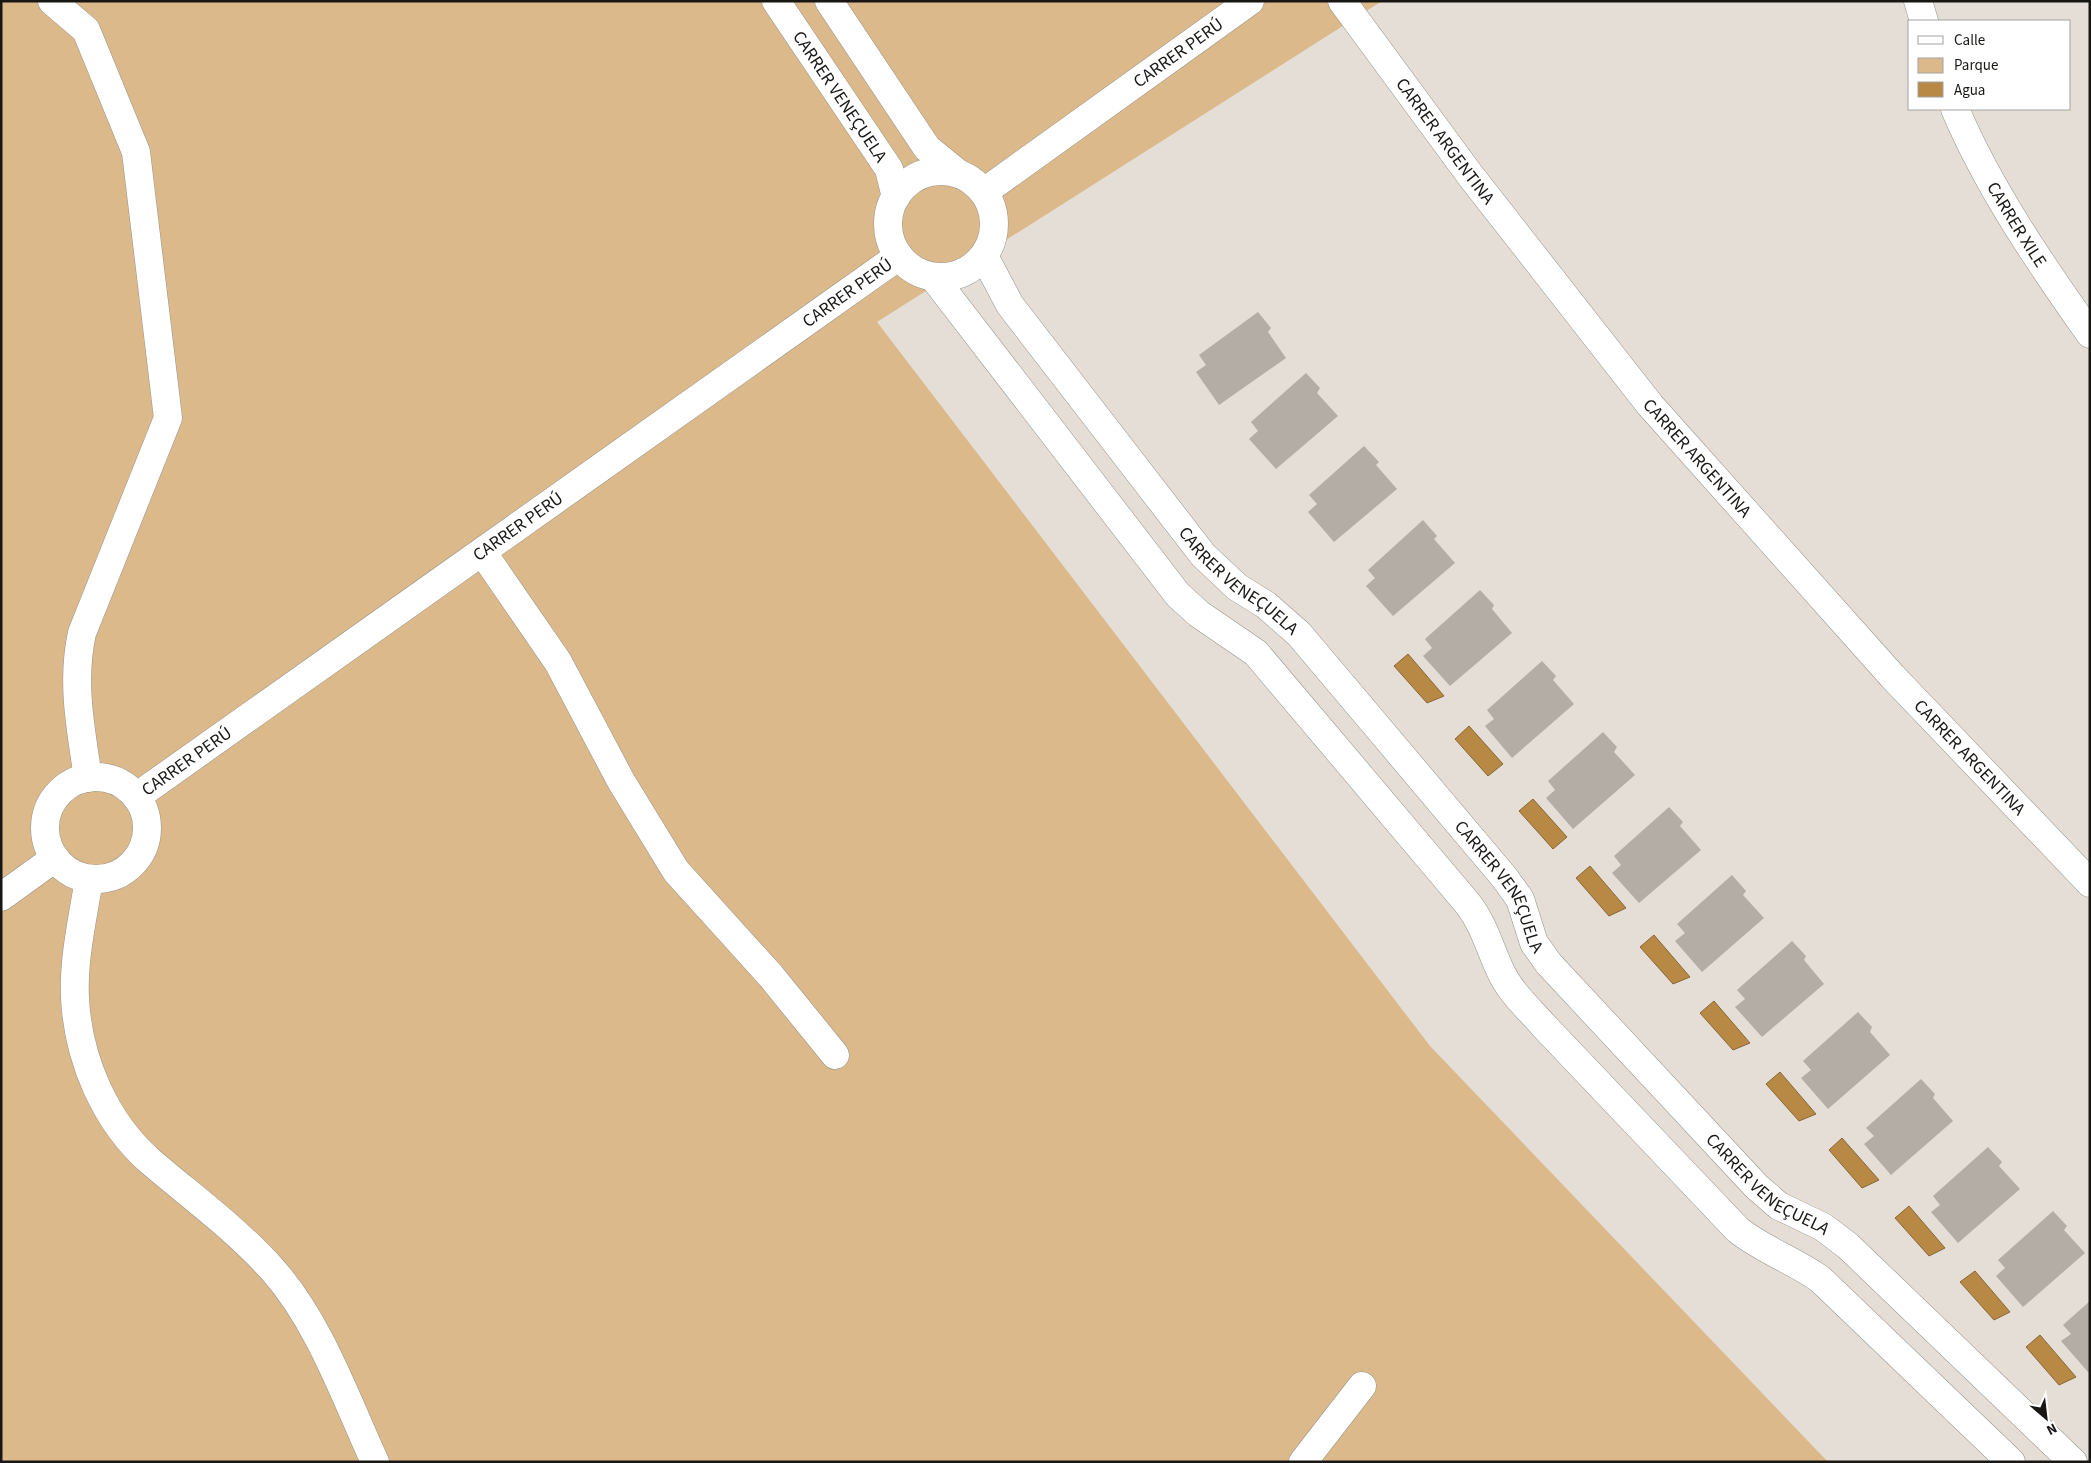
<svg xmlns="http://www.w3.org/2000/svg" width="2091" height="1463" viewBox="0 0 2091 1463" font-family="'Source Sans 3',sans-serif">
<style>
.green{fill:#dbb98a}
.water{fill:#b78944;stroke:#886736}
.building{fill:#b3ada6}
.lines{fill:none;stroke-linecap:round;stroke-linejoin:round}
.minor-casing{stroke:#98938b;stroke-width:29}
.minor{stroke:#fff;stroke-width:28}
.labels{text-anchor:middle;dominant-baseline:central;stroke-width:5;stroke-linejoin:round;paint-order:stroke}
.street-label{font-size:18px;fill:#191714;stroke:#fff}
</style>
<rect width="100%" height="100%" fill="#e4ded6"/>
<path class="green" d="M1,1h1381l-505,321 553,724 398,416h-1827z"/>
<path class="water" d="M1408,654l36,42 -17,7 -33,-37z
M1469,726l34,38 -15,12 -33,-37z
M1533,799l34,38 -14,12 -34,-38z
M1590,866l36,42 -17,8 -33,-38z
M1654,935l36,42 -17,7 -33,-37z
M1714,1001l36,42 -17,7 -33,-37z
M1780,1072l36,42 -17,7 -33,-37z
M1842,1138l37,42 -17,8 -33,-38z
M1909,1206l36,42 -16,8 -34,-38z
M1975,1271l35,41 -16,8 -34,-38z
M2040,1335l36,42 -17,8 -33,-38z"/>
<path class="building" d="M1258,312l13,16 -3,4 18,26 -67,47 -23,-33 10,-7 -7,-10z
M1306,373l14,15 -3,5 21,23 -62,53 -27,-30 9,-8 -7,-9z
M1364,446l15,16 -3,3 21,24 -63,53 -26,-30 9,-8 -8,-9z
M1423,520l14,16 -3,3 21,24 -62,53 -27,-30 9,-8 -7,-8z
M1480,590l14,15 -2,4 20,24 -62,53 -27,-30 9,-8 -7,-9z
M1542,661l14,15 -3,4 21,24 -62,54 -27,-32 9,-7 -7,-9z
M1603,732l14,15 -3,5 21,23 -62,54 -27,-31 9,-8 -7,-9z
M1669,807l14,15 -3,4 21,24 -62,53 -27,-30 9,-8 -7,-9z
M1732,875l14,16 -3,4 21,23 -62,54 -27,-31 10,-8 -8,-9z
M1792,941l14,15 -2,4 20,24 -62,53 -27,-30 10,-8 -8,-9z
M1858,1012l14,15 -2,5 20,23 -62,54 -27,-31 10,-8 -8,-9z
M1921,1079l14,15 -2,4 20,23 -62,54 -27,-31 10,-8 -8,-8z
M1988,1147l14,15 -3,4 21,23 -62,54 -27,-31 9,-7 -7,-9z
M2053,1211l14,15 -3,4 21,23 -62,54 -27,-31 9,-8 -7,-8z
M2090,1301v70l-2,1 -27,-31 10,-7 -8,-9z"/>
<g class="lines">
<g class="minor-casing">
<g id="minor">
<path d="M52,1l34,29 50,122 32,266 -86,215c-11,49 -1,97 6,145"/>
<path id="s1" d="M776,1l113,168 7,28"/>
<path d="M829,1l98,147 32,26"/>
<path id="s2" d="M1342,1l128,174 180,230 243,272 197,206"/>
<path d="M1918,1l6,20"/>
<path id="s3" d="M1955,109c34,80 85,154 135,225"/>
<circle cx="941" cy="224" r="53"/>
<path id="s4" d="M984,192l266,-191"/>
<path id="s5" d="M984,256l26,49 193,250 34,32 29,18 33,29 205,243 16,22 14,44 15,21 208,223 22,19 44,21 25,19 225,216"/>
<path d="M934,278l244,317 21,19 57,39 212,251c17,22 22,46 34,70 10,20 28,36 42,52l194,204c27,21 55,30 82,49l191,183"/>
<path d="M483,553l75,109 63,119 55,90 95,105 64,79"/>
<circle cx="96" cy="828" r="51"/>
<path id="s6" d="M136,797l763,-541"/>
<path d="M89,879c-6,38 -16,80 -14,119 3,61 30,124 76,164 41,35 85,67 121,107 48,54 73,128 103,193"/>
<path d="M1,897l54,-39"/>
<path d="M1303,1462l59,-76"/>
</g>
</g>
<use href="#minor" class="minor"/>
</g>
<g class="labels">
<g class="street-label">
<text stroke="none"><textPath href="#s4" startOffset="239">CARRER PERÚ</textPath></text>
<text stroke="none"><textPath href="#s1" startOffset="115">CARRER VENEÇUELA</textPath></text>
<text stroke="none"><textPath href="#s2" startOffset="174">CARRER ARGENTINA</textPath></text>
<text stroke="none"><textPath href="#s3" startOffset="131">CARRER XILE</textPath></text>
<text stroke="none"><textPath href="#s6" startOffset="872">CARRER PERÚ</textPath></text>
<text stroke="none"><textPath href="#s2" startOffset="579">CARRER ARGENTINA</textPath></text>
<text stroke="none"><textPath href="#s6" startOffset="468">CARRER PERÚ</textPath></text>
<text stroke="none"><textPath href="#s5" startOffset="415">CARRER VENEÇUELA</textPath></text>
<text stroke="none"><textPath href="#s2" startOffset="984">CARRER ARGENTINA</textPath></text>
<text stroke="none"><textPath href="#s6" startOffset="62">CARRER PERÚ</textPath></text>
<text stroke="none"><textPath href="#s5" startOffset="820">CARRER VENEÇUELA</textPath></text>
<text stroke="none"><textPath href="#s5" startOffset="1225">CARRER VENEÇUELA</textPath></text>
</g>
</g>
<rect width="2091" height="1463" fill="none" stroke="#191714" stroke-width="5"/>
<rect x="1908" y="20" width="162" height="90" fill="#ffffff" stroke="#a3a2a1"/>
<rect x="1918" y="36" width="25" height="8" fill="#ffffff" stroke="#a3a2a1"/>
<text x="1954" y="45" font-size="15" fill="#191714">Calle</text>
<rect x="1918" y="58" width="25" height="15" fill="#dbb98a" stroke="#a3a2a1"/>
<text x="1954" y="70" font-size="15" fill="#191714">Parque</text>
<rect x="1918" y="82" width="25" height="15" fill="#b78944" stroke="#a3a2a1"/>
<text x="1954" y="95" font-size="15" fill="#191714">Agua</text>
<g transform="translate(2046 1418) rotate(152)" stroke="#ffffff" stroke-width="4" paint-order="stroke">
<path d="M0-4L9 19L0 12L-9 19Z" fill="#191714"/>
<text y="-8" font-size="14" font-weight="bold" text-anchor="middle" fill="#191714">N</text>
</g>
</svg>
